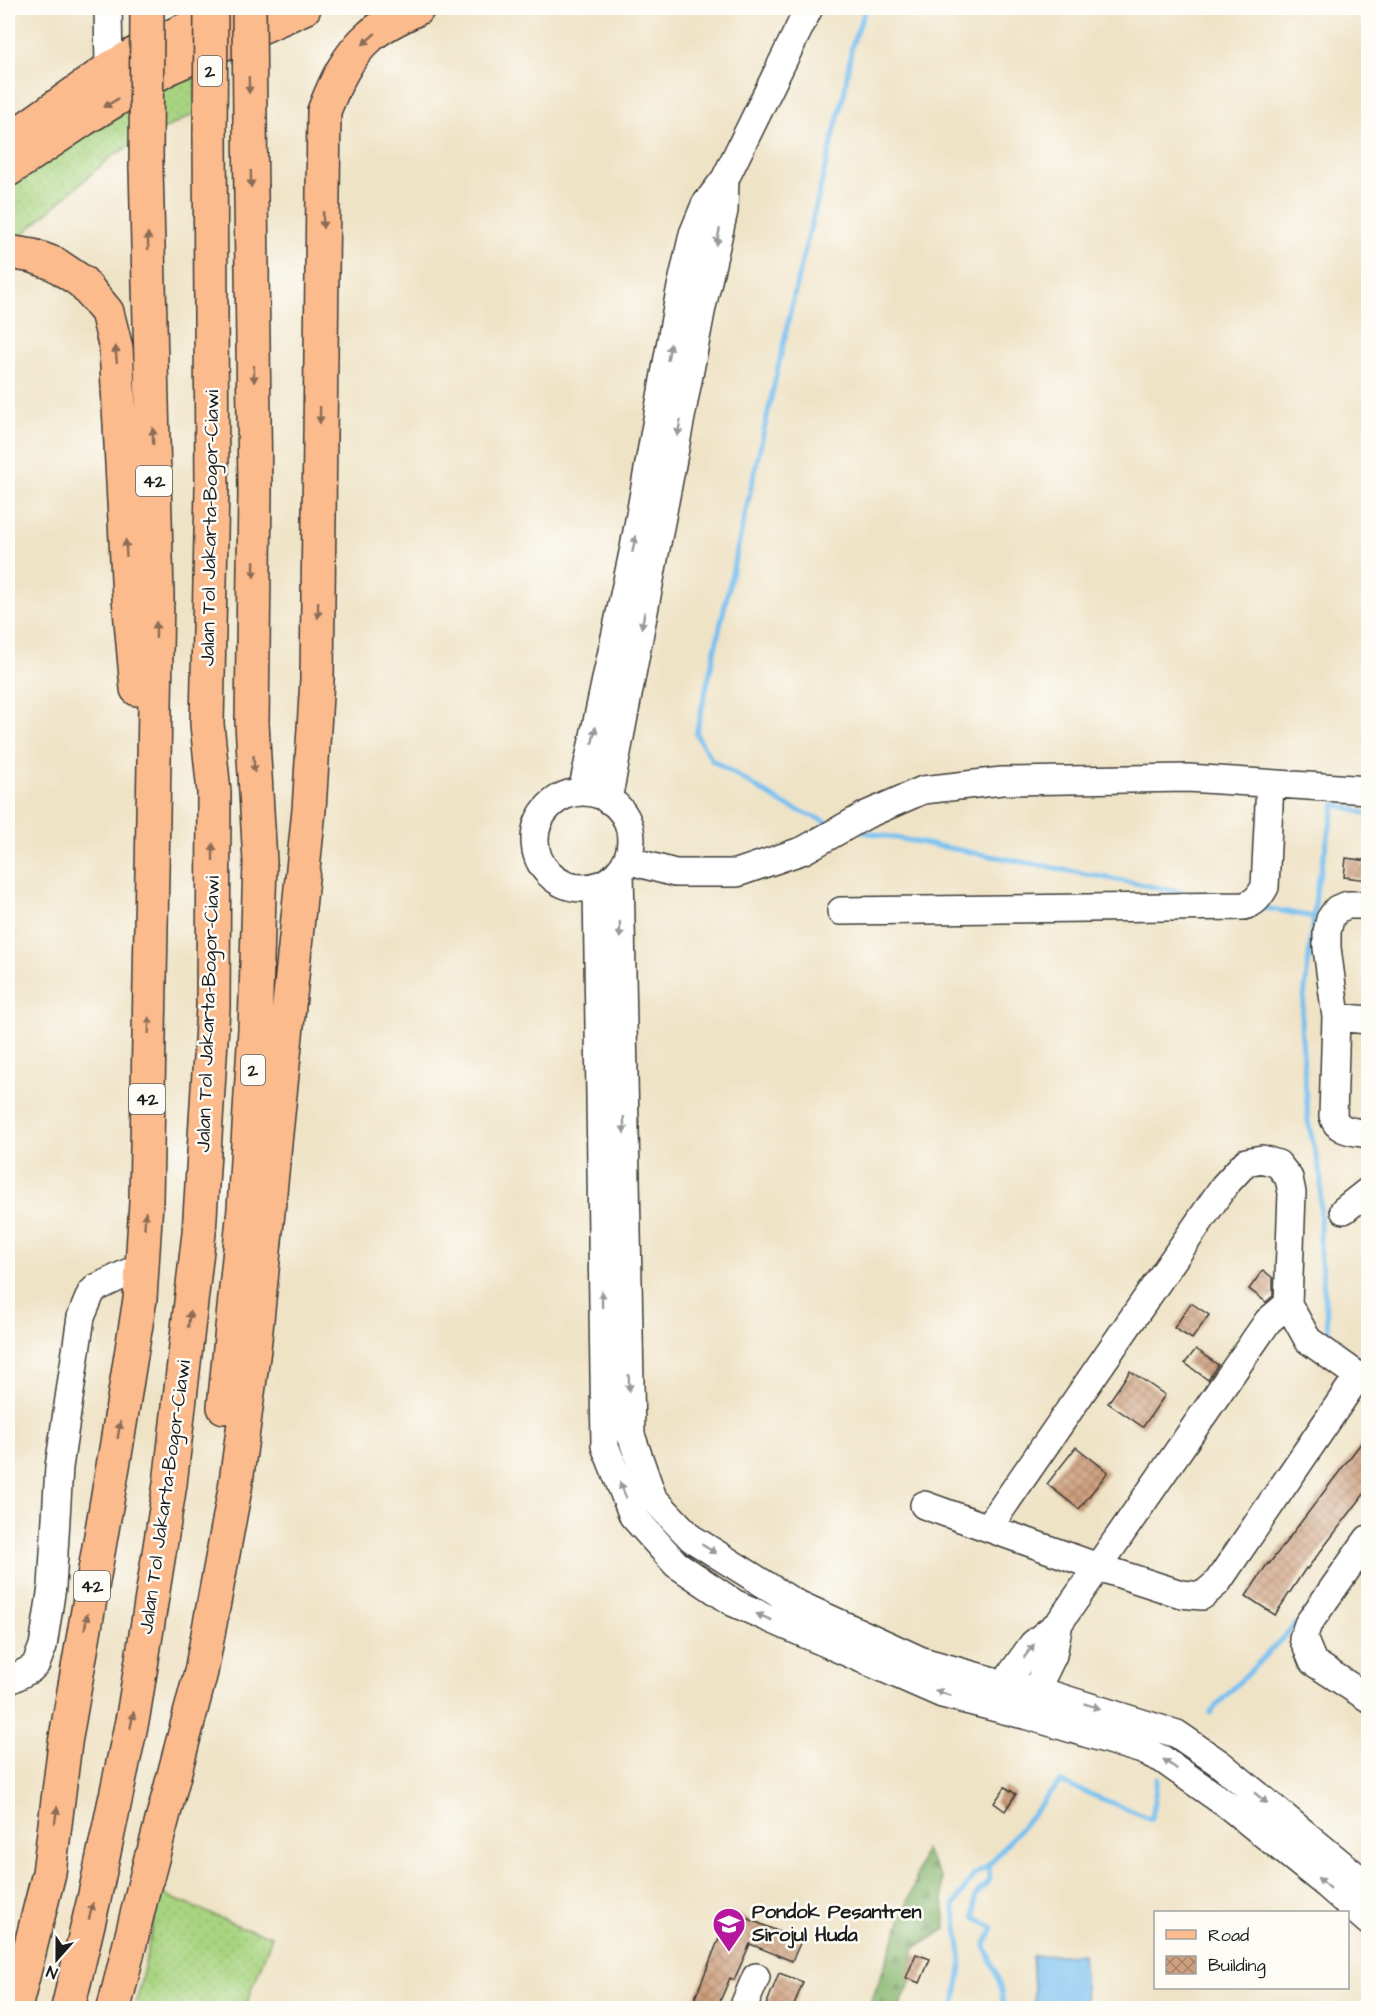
<svg xmlns="http://www.w3.org/2000/svg" width="1376" height="2016" viewBox="0 0 1376 2016" font-family="'Architects Daughter',sans-serif">
<style>
.grass{fill:url(#grass-dots);stroke:#62784e;stroke-width:1.5}
.forest{fill:url(#forest-firs);stroke:#516945;stroke-width:1.5}
.water{fill:#76bfef;stroke:#496e86;stroke-width:1.5}
.lines{fill:none;stroke-linecap:round;stroke-linejoin:round}
.stream{stroke:#76bfef;stroke-width:5}
.building{fill:url(#building-cross-hatch)}
.minor-casing{stroke:#3c3a36;stroke-width:30}
.major-casing{stroke:#3c3a36;stroke-width:36}
.highway-casing{stroke:#3c3a36;stroke-width:36}
.minor{stroke:#fff;stroke-width:27}
.major{stroke:#fbbb8d;stroke-width:33}
.highway{stroke:#fbbb8d;stroke-width:33}
.highway-bridge-casing{stroke:#3c3a36;stroke-width:36;stroke-linecap:butt}
.highway-bridge{stroke:#fbbb8d;stroke-width:33}
.oneway{fill:#8c6c54}
.oneway2{fill:#999}
.labels{text-anchor:middle;dominant-baseline:central;stroke-width:5;stroke-linejoin:round;paint-order:stroke}
.shield{fill:#fdfcf7;stroke:#605f5e;stroke-width:1.5}
.shield-label{font-size:18px;font-weight:bold;fill:#1c1c1c}
.street-label{font-size:20px;fill:#1c1c1c;stroke:#fdfcf7}
.poi-label{font-size:20px;font-weight:bold;fill:#1c1c1c;stroke:#fdfcf7;text-anchor:start}
</style>
<defs>
<pattern id="grass-dots" width="8" height="8" patternUnits="userSpaceOnUse" patternTransform="scale(1.5)"><rect width="8" height="8" fill="#a8d480"/><path d="M2 2h.1M6 6h.1" fill="none" stroke="#90b56e" stroke-width="1.8" stroke-linecap="round"/></pattern>
<pattern id="forest-firs" width="22" height="20" patternUnits="userSpaceOnUse" patternTransform="scale(1.5)"><rect width="22" height="20" fill="#86b66e"/><path d="M5 1l3.5 6h-7zM16 11l3.5 6h-7z" fill="#6d935a"/></pattern>
<pattern id="building-cross-hatch" width="8" height="8" patternUnits="userSpaceOnUse" patternTransform="scale(1.5)"><rect width="8" height="8" fill="#cfa07f"/><path d="M0 0l8 8M0 8l8-8" fill="none" stroke="#a78267"/></pattern>
</defs>
<rect width="100%" height="100%" fill="#fdfcf7"/>
<filter id="ink" filterUnits="userSpaceOnUse"><feTurbulence type="fractalNoise" baseFrequency=".0167" numOctaves="2"/><feDisplacementMap in="SourceGraphic" scale="12" xChannelSelector="R" yChannelSelector="G"/><feConvolveMatrix kernelMatrix="1 2 1 2 8 2 1 2 1" color-interpolation-filters="sRGB"/></filter>
<filter id="wash" filterUnits="userSpaceOnUse"><feTurbulence type="fractalNoise" baseFrequency=".008" numOctaves="4" result="noise"/><feDisplacementMap in="SourceGraphic" scale="24" xChannelSelector="R" yChannelSelector="G"/><feGaussianBlur stdDeviation="1.35" result="paint"/><feColorMatrix in="noise" values="0 0 0 0 0 0 0 0 0 0 0 0 0 0 0 0 0 1.4 0 .05"/><feComposite in="paint" operator="in"/></filter>
<g filter="url(#wash)">
<rect width="100%" height="100%" fill="#efe3c6"/>
<path class="grass" d="M194,59l2,54 -83,42 -105,92v-66z
M160,1893l82,34 30,9 -27,72h-110z"/>
<path class="forest" d="M924,1849l17,28 5,52 -33,20 -1,30 -13,29h-30l44,-120z"/>
<path class="water" d="M1082,1954l5,54h-52l-3,-52z"/>
<g class="lines">
<path class="stream" d="M1368,814l-33,-10 -18,83 -16,137 7,97 13,55 -1,75 9,87 39,28
M827,822l-42,-17 -73,-45 -16,-26 104,-465 44,-175 8,-49 14,-37
M864,832l328,62
M1260,907l54,10
M1210,1713c28,-31 57,-58 85,-88
M988,1866l2,13 -15,17v21l18,11 -8,18 14,35 5,27
M955,2003l7,-41 -8,-57 20,-30 14,-9 72,-84 92,37 5,-41"/>
</g>
<g id="blocks">
<path class="building" d="M1346,858l22,3v19l-24,-3z
M1263,1270l10,8v18l-7,6 -17,-13z
M1191,1303l18,12 -17,24 -18,-11z
M1196,1349l22,16 -10,15 -23,-17z
M1130,1371l35,24 -22,32 -35,-24z
M1368,1434v55l-61,80 -1,-1 -31,47 -29,-19 22,-33 1,1z
M1076,1447l32,25 -29,37 -32,-25z
M1005,1787l11,7 -11,17 -11,-8z
M730,1911l71,30 -9,20 -42,-17 -16,36 -4,-2 -13,30h-26z
M916,1954l14,5 -10,24 -14,-5z
M779,1973l24,9 -10,26h-28z"/>
</g>
</g>
<g filter="url(#ink)">
<use href="#blocks" fill-opacity="0" stroke="#3c3a36" stroke-width="1.5"/>
<g class="lines">
<g class="minor-casing">
<path id="minor" d="M108,8l1,61
M582,792l52,-244 45,-252 14,-62 12,-29 20,-26 84,-171
M535 840a48 48 0 1 1 96 0a48 48 0 1 1-96 0Z
M608,800l94,-493 22,-96 1,-32
M627,860l48,13h62l67,-23 62,-35 57,-25 79,-9 186,-3 180,12
M620,871l11,564 22,63 38,40 102,64 129,59 82,23 32,6 141,44 42,29 149,123
M597,886l8,560 28,70 43,48 58,39 208,91 90,23 110,33 20,9 68,48 97,78 41,36
M1368,905h-20l-11,4 -7,10 -3,13v16l9,69 -3,99c4,16 21,15 35,18
M841,911l403,-5c11,-3 15,-9 21,-19l5,-103
M1336,1017l32,3
M1344,1210l24,-19
M1288,1304l20,36 60,43
M924,1505l174,62 170,-246 20,-17 4,-111 -3,-15 -11,-14 -16,-5 -16,3 -22,24 -236,342
M1368,1539l-60,85 -5,14 10,24 55,36
M8,1681l23,-12 5,-5 7,-18 9,-59 7,-120 22,-150 10,-24 5,-5 46,-22
M1001,1700l3,-16 29,-40 26,-21 39,-56 83,27 21,2 15,-13 141,-207
M1034,1707l2,-17 17,-35 6,-32
M743,2008l13,-31"/>
</g>
<g class="major-casing">
<path id="major" d="M8,141l101,-72 42,-24 84,-37
M8,170l76,-51 84,-51 136,-60"/>
</g>
<g class="highway-casing">
<path id="highway" d="M8,252l25,4 22,8 27,18 25,30 9,36 13,250 8,91
M224,1407l20,-198 11,-180 5,-167 -8,-139 3,-232 -5,-370
M147,1878l54,-206 34,-183 19,-140 55,-539 8,-131 7,-568c11,-28 23,-55 46,-75 13,-12 33,-20 48,-28
M15,2008l34,-135 16,-130 51,-294 24,-150 6,-97 11,-606 -11,-429
M68,2008l26,-109 39,-183 37,-232 29,-251 14,-225 1,-216 -7,-68 5,-237 -2,-353
M114,2008l37,-150"/>
</g>
<use href="#minor" class="minor"/>
<use href="#major" class="major"/>
<use href="#highway" class="highway"/>
<g class="highway-bridge-casing">
<path id="highway-bridge" d="M249,8l1,113
M210,134l1,-126
M146,167l1,-159"/>
</g>
<use href="#highway-bridge" class="highway-bridge"/>
</g>
<defs><path id="oneway-solid" d="M-6-.8H1V-3.2L6.5 0L1 3.2V.8H-6Z" transform="scale(1.5)"/></defs>
<g class="oneway">
<use href="#oneway-solid" transform="translate(369 39) rotate(138)"/>
<use href="#oneway-solid" transform="translate(249 85) rotate(89)"/>
<use href="#oneway-solid" transform="translate(111 103) rotate(149)"/>
<use href="#oneway-solid" transform="translate(251 179) rotate(89)"/>
<use href="#oneway-solid" transform="translate(323 220) rotate(91)"/>
<use href="#oneway-solid" transform="translate(148 241) rotate(-91)"/>
<use href="#oneway-solid" transform="translate(116 354) rotate(-96)"/>
<use href="#oneway-solid" transform="translate(254 374) rotate(89)"/>
<use href="#oneway-solid" transform="translate(320 415) rotate(91)"/>
<use href="#oneway-solid" transform="translate(153 436) rotate(-91)"/>
<use href="#oneway-solid" transform="translate(126 548) rotate(-93)"/>
<use href="#oneway-solid" transform="translate(254 569) rotate(91)"/>
<use href="#oneway-solid" transform="translate(318 610) rotate(91)"/>
<use href="#oneway-solid" transform="translate(156 630) rotate(-89)"/>
<use href="#oneway-solid" transform="translate(254 764) rotate(87)"/>
<use href="#oneway-solid" transform="translate(213 852) rotate(-90)"/>
<use href="#oneway-solid" transform="translate(149 1025) rotate(-88)"/>
<use href="#oneway-solid" transform="translate(145 1220) rotate(-86)"/>
<use href="#oneway-solid" transform="translate(189 1319) rotate(-84)"/>
<use href="#oneway-solid" transform="translate(119 1430) rotate(-81)"/>
<use href="#oneway-solid" transform="translate(86 1622) rotate(-80)"/>
<use href="#oneway-solid" transform="translate(132 1720) rotate(-79)"/>
<use href="#oneway-solid" transform="translate(56 1815) rotate(-83)"/>
<use href="#oneway-solid" transform="translate(91 1911) rotate(-76)"/>
</g>
<g class="oneway2">
<use href="#oneway-solid" transform="translate(718 237) rotate(102)"/>
<use href="#oneway-solid" transform="translate(669 352) rotate(-80)"/>
<use href="#oneway-solid" transform="translate(679 428) rotate(101)"/>
<use href="#oneway-solid" transform="translate(634 544) rotate(-79)"/>
<use href="#oneway-solid" transform="translate(643 620) rotate(101)"/>
<use href="#oneway-solid" transform="translate(594 735) rotate(-78)"/>
<use href="#oneway-solid" transform="translate(620 930) rotate(89)"/>
<use href="#oneway-solid" transform="translate(624 1125) rotate(89)"/>
<use href="#oneway-solid" transform="translate(602 1299) rotate(-91)"/>
<use href="#oneway-solid" transform="translate(629 1383) rotate(88)"/>
<use href="#oneway-solid" transform="translate(623 1490) rotate(-112)"/>
<use href="#oneway-solid" transform="translate(709 1549) rotate(32)"/>
<use href="#oneway-solid" transform="translate(764 1617) rotate(-157)"/>
<use href="#oneway-solid" transform="translate(1029 1651) rotate(-53)"/>
<use href="#oneway-solid" transform="translate(943 1693) rotate(-161)"/>
<use href="#oneway-solid" transform="translate(1092 1706) rotate(17)"/>
<use href="#oneway-solid" transform="translate(1170 1764) rotate(-145)"/>
<use href="#oneway-solid" transform="translate(1261 1798) rotate(39)"/>
<use href="#oneway-solid" transform="translate(1324 1883) rotate(-140)"/>
</g>
</g>
<defs>
<g id="school-pin" transform="scale(1.725)"><path d="M0 17L-7.5 6A9.5 9.5 0 1 1 7.5 6Z" fill="#b5179e" stroke="#fdfcf7"/><path d="M0-5L7-2L0 1L-7-2ZM-4 1L0 2.5L4 1V4Q0 6-4 4Z" fill="#fff"/></g>
</defs>
<g fill-rule="evenodd">
<use href="#school-pin" x="729" y="1924"/>
</g>
<g class="labels">
<g class="shield">
<rect x="198" y="56" width="24" height="30" rx="4.5"/>
<rect x="136" y="466" width="36" height="30" rx="4.5"/>
<rect x="241" y="1055" width="24" height="30" rx="4.5"/>
<rect x="129" y="1084" width="36" height="30" rx="4.5"/>
<rect x="74" y="1571" width="36" height="30" rx="4.5"/>
</g>
<g class="shield-label">
<text x="210" y="71">2</text>
<text x="154" y="481">42</text>
<text x="253" y="1070">2</text>
<text x="147" y="1099">42</text>
<text x="92" y="1586">42</text>
</g>
<g class="street-label">
<text transform="translate(210 528) rotate(-89)">Jalan Tol Jakarta–Bogor–Ciawi</text>
<text transform="translate(208 1014) rotate(-88)">Jalan Tol Jakarta–Bogor–Ciawi</text>
<text transform="translate(165 1497) rotate(-82)">Jalan Tol Jakarta–Bogor–Ciawi</text>
</g>
<g class="poi-label">
<text x="752" y="1912">Pondok Pesantren<tspan x="752" dy="23">Sirojul Huda</tspan></text>
</g>
</g>
<rect width="1376" height="2016" fill="none" stroke="#fdfcf7" stroke-width="30"/>
<rect x="1154" y="1911" width="195" height="78" fill="#fdfcf7" stroke="#a3a29f" stroke-width="1.5"/>
<rect x="1166" y="1930" width="30" height="9" fill="#fbbb8d" stroke="#a3a29f" stroke-width="1.5"/>
<text x="1208" y="1941" font-size="18" fill="#1c1c1c">Road</text>
<rect x="1166" y="1956" width="30" height="18" fill="url(#building-cross-hatch)" stroke="#a3a29f" stroke-width="1.5"/>
<text x="1208" y="1971" font-size="18" fill="#1c1c1c">Building</text>
<g transform="translate(57 1959) rotate(201)" stroke="#fdfcf7" stroke-width="4.5" paint-order="stroke">
<path d="M0-4.5L10 22L0 15L-10 22Z" fill="#1c1c1c"/>
<text y="-9" font-size="16" font-weight="bold" text-anchor="middle" fill="#1c1c1c">N</text>
</g>
</svg>
